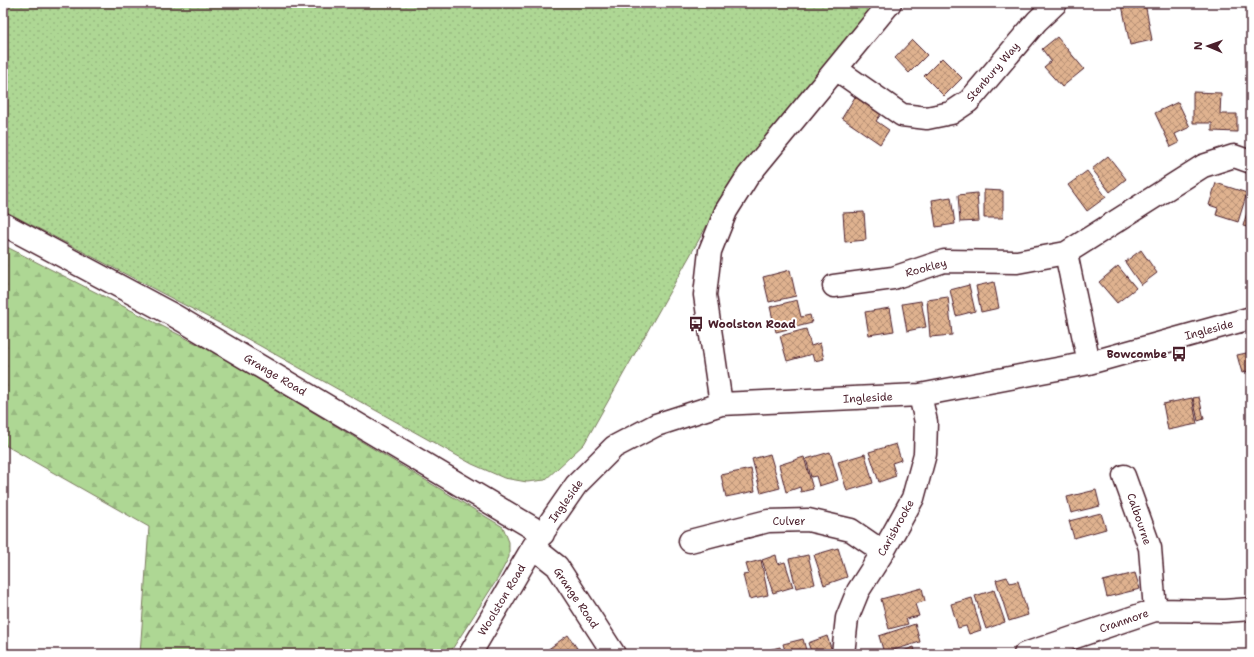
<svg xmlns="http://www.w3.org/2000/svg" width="1254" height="657" viewBox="0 0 1254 657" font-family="'Shantell Sans',sans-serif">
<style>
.grass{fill:url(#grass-dots);stroke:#7c7b60}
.forest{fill:url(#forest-firs);stroke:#7c7b60}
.building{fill:url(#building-cross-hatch);stroke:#4a1f2b}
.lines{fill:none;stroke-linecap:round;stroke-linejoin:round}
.minor-casing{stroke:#4a1f2b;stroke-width:25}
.minor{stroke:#fff;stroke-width:22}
.labels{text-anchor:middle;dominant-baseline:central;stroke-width:4;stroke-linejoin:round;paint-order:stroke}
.street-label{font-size:11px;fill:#4a1f2b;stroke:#fff}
.poi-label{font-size:11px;font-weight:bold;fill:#4a1f2b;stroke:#fff;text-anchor:start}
</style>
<defs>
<pattern id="grass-dots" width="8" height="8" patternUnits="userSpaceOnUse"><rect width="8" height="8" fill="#aed794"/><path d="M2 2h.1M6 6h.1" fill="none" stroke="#97b880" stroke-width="1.8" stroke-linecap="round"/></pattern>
<pattern id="forest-firs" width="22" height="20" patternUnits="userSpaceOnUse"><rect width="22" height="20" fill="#aed794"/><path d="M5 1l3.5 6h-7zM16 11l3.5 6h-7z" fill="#97b880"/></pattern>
<pattern id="building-cross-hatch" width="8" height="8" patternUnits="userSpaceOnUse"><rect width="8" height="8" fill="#dfb28f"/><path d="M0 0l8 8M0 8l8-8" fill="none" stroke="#b79075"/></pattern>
</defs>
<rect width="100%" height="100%" fill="#fff"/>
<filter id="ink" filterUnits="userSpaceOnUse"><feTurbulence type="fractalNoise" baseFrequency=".025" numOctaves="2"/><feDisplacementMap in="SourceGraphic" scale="8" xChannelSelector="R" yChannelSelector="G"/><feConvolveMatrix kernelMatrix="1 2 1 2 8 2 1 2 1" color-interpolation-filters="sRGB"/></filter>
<g filter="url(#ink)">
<path class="grass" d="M3,3h879l-154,185 -144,256 -39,36 -18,2 -23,-4 -32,-14 -253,-141 -216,-113z"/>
<path class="forest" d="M3,245l212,108 288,174 6,15v15l-11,21 -49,76h-309l9,-127 -146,-83z"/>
<path class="building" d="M1130,3h15l7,37 -22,5 -8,-40z
M1057,37l27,32 -22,18 -18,-20 7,-6 -9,-12z
M912,40l15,15 -18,18 -14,-15z
M942,58l20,20 -18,18 -20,-20z
M1193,92l28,1 -1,21h17v18l-25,-1v-8h-19z
M855,97l26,17 -5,7 13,9 -9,14 -38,-26z
M1178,102l12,25 -15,7 4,9 -8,4 -16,-34z
M1108,156l18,23 -16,13 -18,-23z
M1087,171l19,26 -19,14 -19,-26z
M1216,183l31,10 -9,29 -22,-7 2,-7 -9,-3z
M984,190l19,1v27h-19z
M977,193l2,28 -19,1 -2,-27z
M951,197l4,27 -19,3 -4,-27z
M1251,199v29l-8,-2z
M864,212l2,28 -21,2 -2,-29z
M1141,250l16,23 -16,12 -16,-23z
M1118,266l18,22 -19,15 -18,-21z
M790,270l6,26 -27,6 -6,-25z
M994,282l5,26 -18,4 -5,-26z
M969,285l6,26 -19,5 -6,-26z
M948,297l4,38 -22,2 -3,-37z
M797,300l4,17 9,-2 2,8 -36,9 -6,-25z
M921,301l5,26 -19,4 -5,-27z
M890,308l4,23 -25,4 -4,-23z
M806,329l5,17 9,-3 4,16 -10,2 -2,-7 -25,7 -7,-25z
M1251,352v18l-9,3 -5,-18z
M1199,397l5,22 -6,2 -5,-23z
M1192,398l5,26 -29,6 -5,-26z
M896,444l5,16 -9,3 4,13 -17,6 -10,-30z
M830,452l8,28 -19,6 -3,-10 -5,1 -5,-18z
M770,454l10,34 -19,5 -9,-34z
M865,454l8,29 -26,8 -9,-29z
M804,457l9,32 -12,3 -1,-5 -14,5 -7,-27z
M751,469l4,22 -29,6 -5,-22z
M1096,490l4,16 -29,7 -4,-16z
M1101,513l5,16 -32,9 -5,-17z
M838,548l9,29 -23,8 -10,-30z
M776,555l2,9 7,-2 8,25 -20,6 -11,-33z
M808,555l7,29 -19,4 -7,-29z
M761,560l7,35 -19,4 -6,-24 6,-1 -3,-10z
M1135,573l5,16 -33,8 -4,-16z
M1007,577l3,6 8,-2 10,34 -19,6 -13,-41z
M922,588l3,13 -10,3 4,12 -13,3 2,5 -19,5 -8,-30z
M994,590l11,32 -19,7 -11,-33z
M972,598l9,32 -12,4 -3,-8 -8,2 -7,-24z
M915,624l5,18 -36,11 -5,-17z
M568,635l13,19h-31l-3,-4z
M827,636l6,18h-21l-4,-11z
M803,639l4,15h-21l-3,-10z
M780,647l2,7h-21v-2z
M914,647l2,7h-21z"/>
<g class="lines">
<g class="minor-casing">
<path id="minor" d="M836,69l66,46 25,3 24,-5 18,-12 68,-80 19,-18
M3,224l172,92 368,218
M1066,253l23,110
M834,286l59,-8 51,-17 73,1 49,-9 137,-87 31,-10 17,6
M721,404l-16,-109 5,-44 16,-40 22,-35 142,-173
M1124,476l26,72 5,62
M690,541l78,-20 40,-1 43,10 32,22
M533,547l24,19 57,88
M470,654l63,-107 43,-62 38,-38 42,-22 65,-21 199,-9 169,-32 162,-45
M843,654l4,-36 11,-27 25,-39 30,-54 12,-44 1,-32 -6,-27
M1025,654l130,-44 69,1 27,-2"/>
</g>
<use href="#minor" class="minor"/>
</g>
</g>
<defs>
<g id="bus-bare" transform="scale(1.2)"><path d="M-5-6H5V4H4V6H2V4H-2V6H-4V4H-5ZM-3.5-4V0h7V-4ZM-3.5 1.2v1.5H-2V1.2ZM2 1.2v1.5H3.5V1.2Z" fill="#4a1f2b" stroke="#fff" stroke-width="2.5" paint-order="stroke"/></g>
</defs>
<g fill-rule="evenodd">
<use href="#bus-bare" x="696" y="324"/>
<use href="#bus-bare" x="1179" y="354"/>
</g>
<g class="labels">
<g class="street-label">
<text transform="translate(993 72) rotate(-49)">Stenbury Way</text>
<text transform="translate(926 268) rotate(-15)">Rookley</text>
<text transform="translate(1209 330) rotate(-15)">Ingleside</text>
<text transform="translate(275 375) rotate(31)">Grange Road</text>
<text transform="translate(868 398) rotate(-3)">Ingleside</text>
<text transform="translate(566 501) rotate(-54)">Ingleside</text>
<text transform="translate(1139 519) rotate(71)">Calbourne</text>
<text x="789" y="521">Culver</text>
<text transform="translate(896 528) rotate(-61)">Carisbrooke</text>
<text transform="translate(576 598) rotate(56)">Grange Road</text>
<text transform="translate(502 600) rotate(-59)">Woolston Road</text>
<text transform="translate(1124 621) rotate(-19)">Cranmore</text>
</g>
<g class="poi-label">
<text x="708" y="324">Woolston Road</text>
<text x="1167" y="354" text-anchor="end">Bowcombe</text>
</g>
</g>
<rect width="1254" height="657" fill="none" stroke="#fff" stroke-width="16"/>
<rect x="8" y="8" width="1238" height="641" fill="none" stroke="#4a1f2b" stroke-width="1.5" filter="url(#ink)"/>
<g transform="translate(1208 46) rotate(272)" stroke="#ffffff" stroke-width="3" paint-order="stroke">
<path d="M0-3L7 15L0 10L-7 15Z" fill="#4a1f2b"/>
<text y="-6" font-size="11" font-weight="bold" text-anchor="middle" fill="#4a1f2b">N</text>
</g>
</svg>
